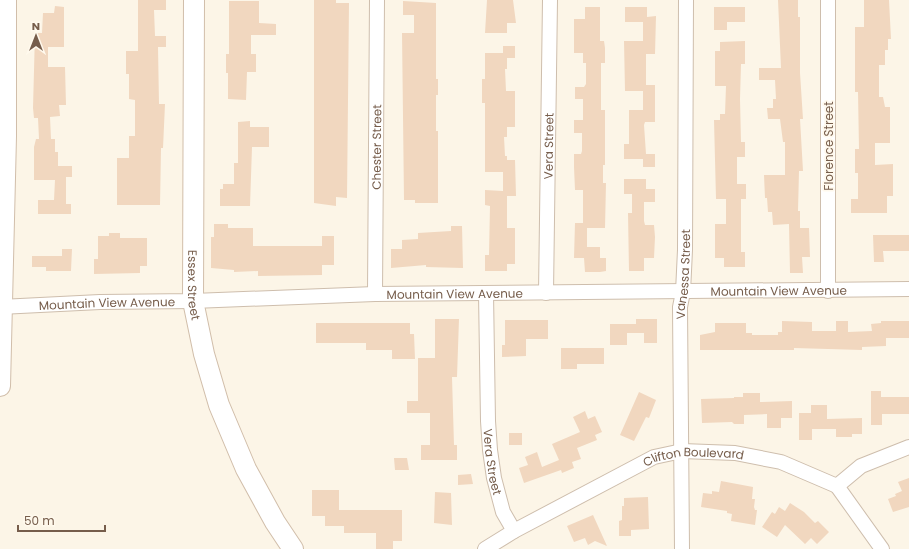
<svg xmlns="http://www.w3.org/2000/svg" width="909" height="549" viewBox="0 0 909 549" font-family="Poppins,sans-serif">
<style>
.building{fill:#f1d7bf}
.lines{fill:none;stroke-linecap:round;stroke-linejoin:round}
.street-casing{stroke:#cebead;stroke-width:16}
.secondary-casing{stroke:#d1beaa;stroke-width:22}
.street{stroke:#fff;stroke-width:14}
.secondary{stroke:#fff;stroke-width:20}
.labels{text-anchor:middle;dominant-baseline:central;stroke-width:3.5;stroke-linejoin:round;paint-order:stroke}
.street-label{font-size:12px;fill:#765d4b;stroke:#fff9ed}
</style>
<rect width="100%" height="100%" fill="#fcf5e7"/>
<path class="building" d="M138,0h28v10h-12l1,26h11v11h-8l1,57h6l-2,44h-2l-1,57h-43v-47h12v-22h6v-36l-6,-1v-25h-3v-23h12z
M314,0h22v3h13l-2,195 -11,-1v9l-22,-3z
M487,0h26l3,23h-9v10h-22z
M778,0h20v17h2v56l3,46h-3l3,52h-4l-1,40h2v17h9l1,29h-8l1,16h-13l-1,-49 -16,1 -1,-13h-4l-1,-14h-2l-1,-23h21v-33h-2l-3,-23h-12l-1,-11h6v-9h3l-1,-19h-16v-12h22z
M864,0h25l2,39h-3v11h-3v15h-6v32h4l2,10h5v36h-15v22l18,-1v32h-6v17h-36v-14h7v-26h-3v-24h4l-1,-57h-3v-65h9z
M229,1h30v22l17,1v11h-25v19h5v18h-9l-1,28 -18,-1v-26h-2v-19h3z
M403,1l33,2v76h2v16h-2v36h2v72h-23v-3h-11l-2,-167h12v-18h-11z
M55,6l9,1v40h-16v20h17l1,38h-7l1,11 -10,1 1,22h4v13h3v14h14v11h-6v27h5v10h-33v-14h16l1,-20h-21v-33l2,-8h3l-1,-21h-4l-1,-10 2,-75h7l1,-20h11z
M585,7h15v34h4l1,7v15h-4v47h4v55h-2v18h3l-1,45h-18v19h13v11h6v13l-6,1h-15l-1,-14h-10l1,-35h8v-33h-8l-1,-23v-13h7l1,-3v-18h-8v-13h9v-21h-8v-12h9l2,-3v-21h-3v-10h-9v-34h11z
M625,7h22v10l9,-1 -1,38h-9v31h9v37h-10l-1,3 2,29h9v13h-12v-8h-19v-15h5v-34h14v-19h-18l-1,-50h19v-19h-18z
M714,7h31v15h-18v8h-13z
M745,41v23h-4l-1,35 1,43h4v15h-8v27h9v15h-5v53h4v15h-21v-9h-9v-34h11v-25h-10l-2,-79h6v-6h5l1,-28h-11v-35h5v-9z
M503,46h12v12h-8v11h-2l1,22h9v36h-8v10h-3l1,19h2v4h8l1,36h-9v32h8v36h-8v7h-22v-16h4l1,-49 -5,-1v-15l18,1v-19h-18v-69h-3v-24h3v-26h18z
M250,121v6h19v20h-17l-2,59h-30v-17h3v-5h11v-21h4v-41z
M624,179h22v10h9v13h-11v19l1,4h9l1,12 -1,21h-10v13h-15l-1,-58h4v-19h-8z
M214,224h14v4h25v18h69v-10h12v29h-12v10l-64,1v-5l-24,1v-2l-23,-2v-31h3z
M451,226h11l1,42 -37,-1v-2l-35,3v-19h11v-9l16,-1v-6l33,-2z
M109,233h11v5h27v28h-7v7l-46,1v-15h4v-23h11z
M873,235h36v16h-26l1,11h-10z
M62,249h10l-1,22h-25v-4h-14v-11h30z
M435,319h24l-2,58h-5l2,68h3v15h-36v-15h9v-32h-23v-12h11v-43h17z
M636,319h21v24h-13v-10h-17v12h-17v-21h26z
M505,320h43v19h-22v17l-24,1v-12h3z
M782,321l30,1v9h24v-10h12v11l24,-1 -1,-7 10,-1v-2h28v17h-23v8l-24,1v3l-68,-2v2h-94v-15l15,-3v-9h31v10h6v2h26v-3h4z
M316,323h94v11h4l1,25h-23v-9h-26v-7h-50z
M561,348h43v16h-27v5h-16z
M871,391h10v6h28v17h-27v11h-11z
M639,392l17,8 -7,18 -3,-1 -12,24 -14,-6z
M743,393h17v9l32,-1v17h-11v10h-14v-14l-23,1v9h-10l-2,-2 -30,1 -1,-24 33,-1v-1h9z
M811,405h16v14l35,-1v16h-10v3h-16v-8h-24v11h-13v-27h12z
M585,411l3,8 7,-3 7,16 -7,3 2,5 -20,8 4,11 -9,3 2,6 -12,5 -1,-3 -37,13 -5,-15 9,-3 -3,-8 12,-5 5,15 17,-7 -7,-16 28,-12 -7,-15z
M509,433h13v12h-13z
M394,458h13l2,12h-14z
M471,474l2,10 -15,1v-10z
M909,478v29l-16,5 -5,-13 8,-3 -1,-2 7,-3 -4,-9z
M721,481l32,6 -1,12h3l-1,8 1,3h2l-2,15 -24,-4 1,-7 -5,-1v-2l-26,-4 2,-14 9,1v-3l7,1z
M312,490h27v20h63v31h-9v8h-17v-16h-32v-7h-19v-10h-13z
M435,492l16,1 1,32 -18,-2z
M648,497l1,32 -18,1v6h-12v-15l3,-1v-14h2v-8z
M790,503l14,9 11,11 3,-2 11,11 -12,12 -6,-6 -6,6 -20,-19 -8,12 -15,-10 10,-15 3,2 4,-7 6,4z
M593,515l14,31 -12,-5 -7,4 -3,-7 -11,4 -7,-16z"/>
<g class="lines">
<g class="street-casing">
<g id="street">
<path d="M828,0v291"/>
<path id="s1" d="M486,293l2,128 2,29 4,28 9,34 11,19"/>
<path id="s2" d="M546,293l4,-293"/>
<path id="s3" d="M375,294l2,-294"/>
<path id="s4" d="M0,307l100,-5 93,-1 182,-7 534,-5"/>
<path d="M837,486l45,63"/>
<path id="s5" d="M485,549l29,-18 140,-74 28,-6 53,2 46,9 56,24 24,-20 48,-19"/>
<path id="s6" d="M682,549l-2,-242 3,-15 2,-42 1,-250"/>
</g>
</g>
<g class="secondary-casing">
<g id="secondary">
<path id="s7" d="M194,0l-1,301 11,53 15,51 27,64 29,53 18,27"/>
<path d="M0,386l6,-250v-136"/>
</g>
</g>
<use href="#street" class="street"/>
<use href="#secondary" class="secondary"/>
</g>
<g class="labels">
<g class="street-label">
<text stroke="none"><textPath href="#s2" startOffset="147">Vera Street</textPath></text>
<text transform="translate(828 146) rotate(-90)">Florence Street</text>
<text stroke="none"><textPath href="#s3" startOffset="147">Chester Street</textPath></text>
<text stroke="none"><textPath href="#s6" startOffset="275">Vanessa Street</textPath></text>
<text stroke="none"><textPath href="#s7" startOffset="285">Essex Street</textPath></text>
<text stroke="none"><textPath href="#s4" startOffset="779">Mountain View Avenue</textPath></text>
<text stroke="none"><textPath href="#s4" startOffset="455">Mountain View Avenue</textPath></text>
<text stroke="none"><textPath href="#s4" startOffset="107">Mountain View Avenue</textPath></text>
<text stroke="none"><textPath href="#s5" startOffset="232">Clifton Boulevard</textPath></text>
<text stroke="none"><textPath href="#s1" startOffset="169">Vera Street</textPath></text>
</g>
</g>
<g transform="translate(36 36)" stroke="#fff9ed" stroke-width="3" paint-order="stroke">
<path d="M0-3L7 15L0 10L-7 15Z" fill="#765d4b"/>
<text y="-6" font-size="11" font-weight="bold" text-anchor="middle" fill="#765d4b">N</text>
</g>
<path d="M18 525v6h87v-6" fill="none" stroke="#765d4b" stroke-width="2"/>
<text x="24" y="525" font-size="12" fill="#765d4b" stroke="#fff9ed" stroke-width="3" paint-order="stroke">50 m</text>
</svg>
